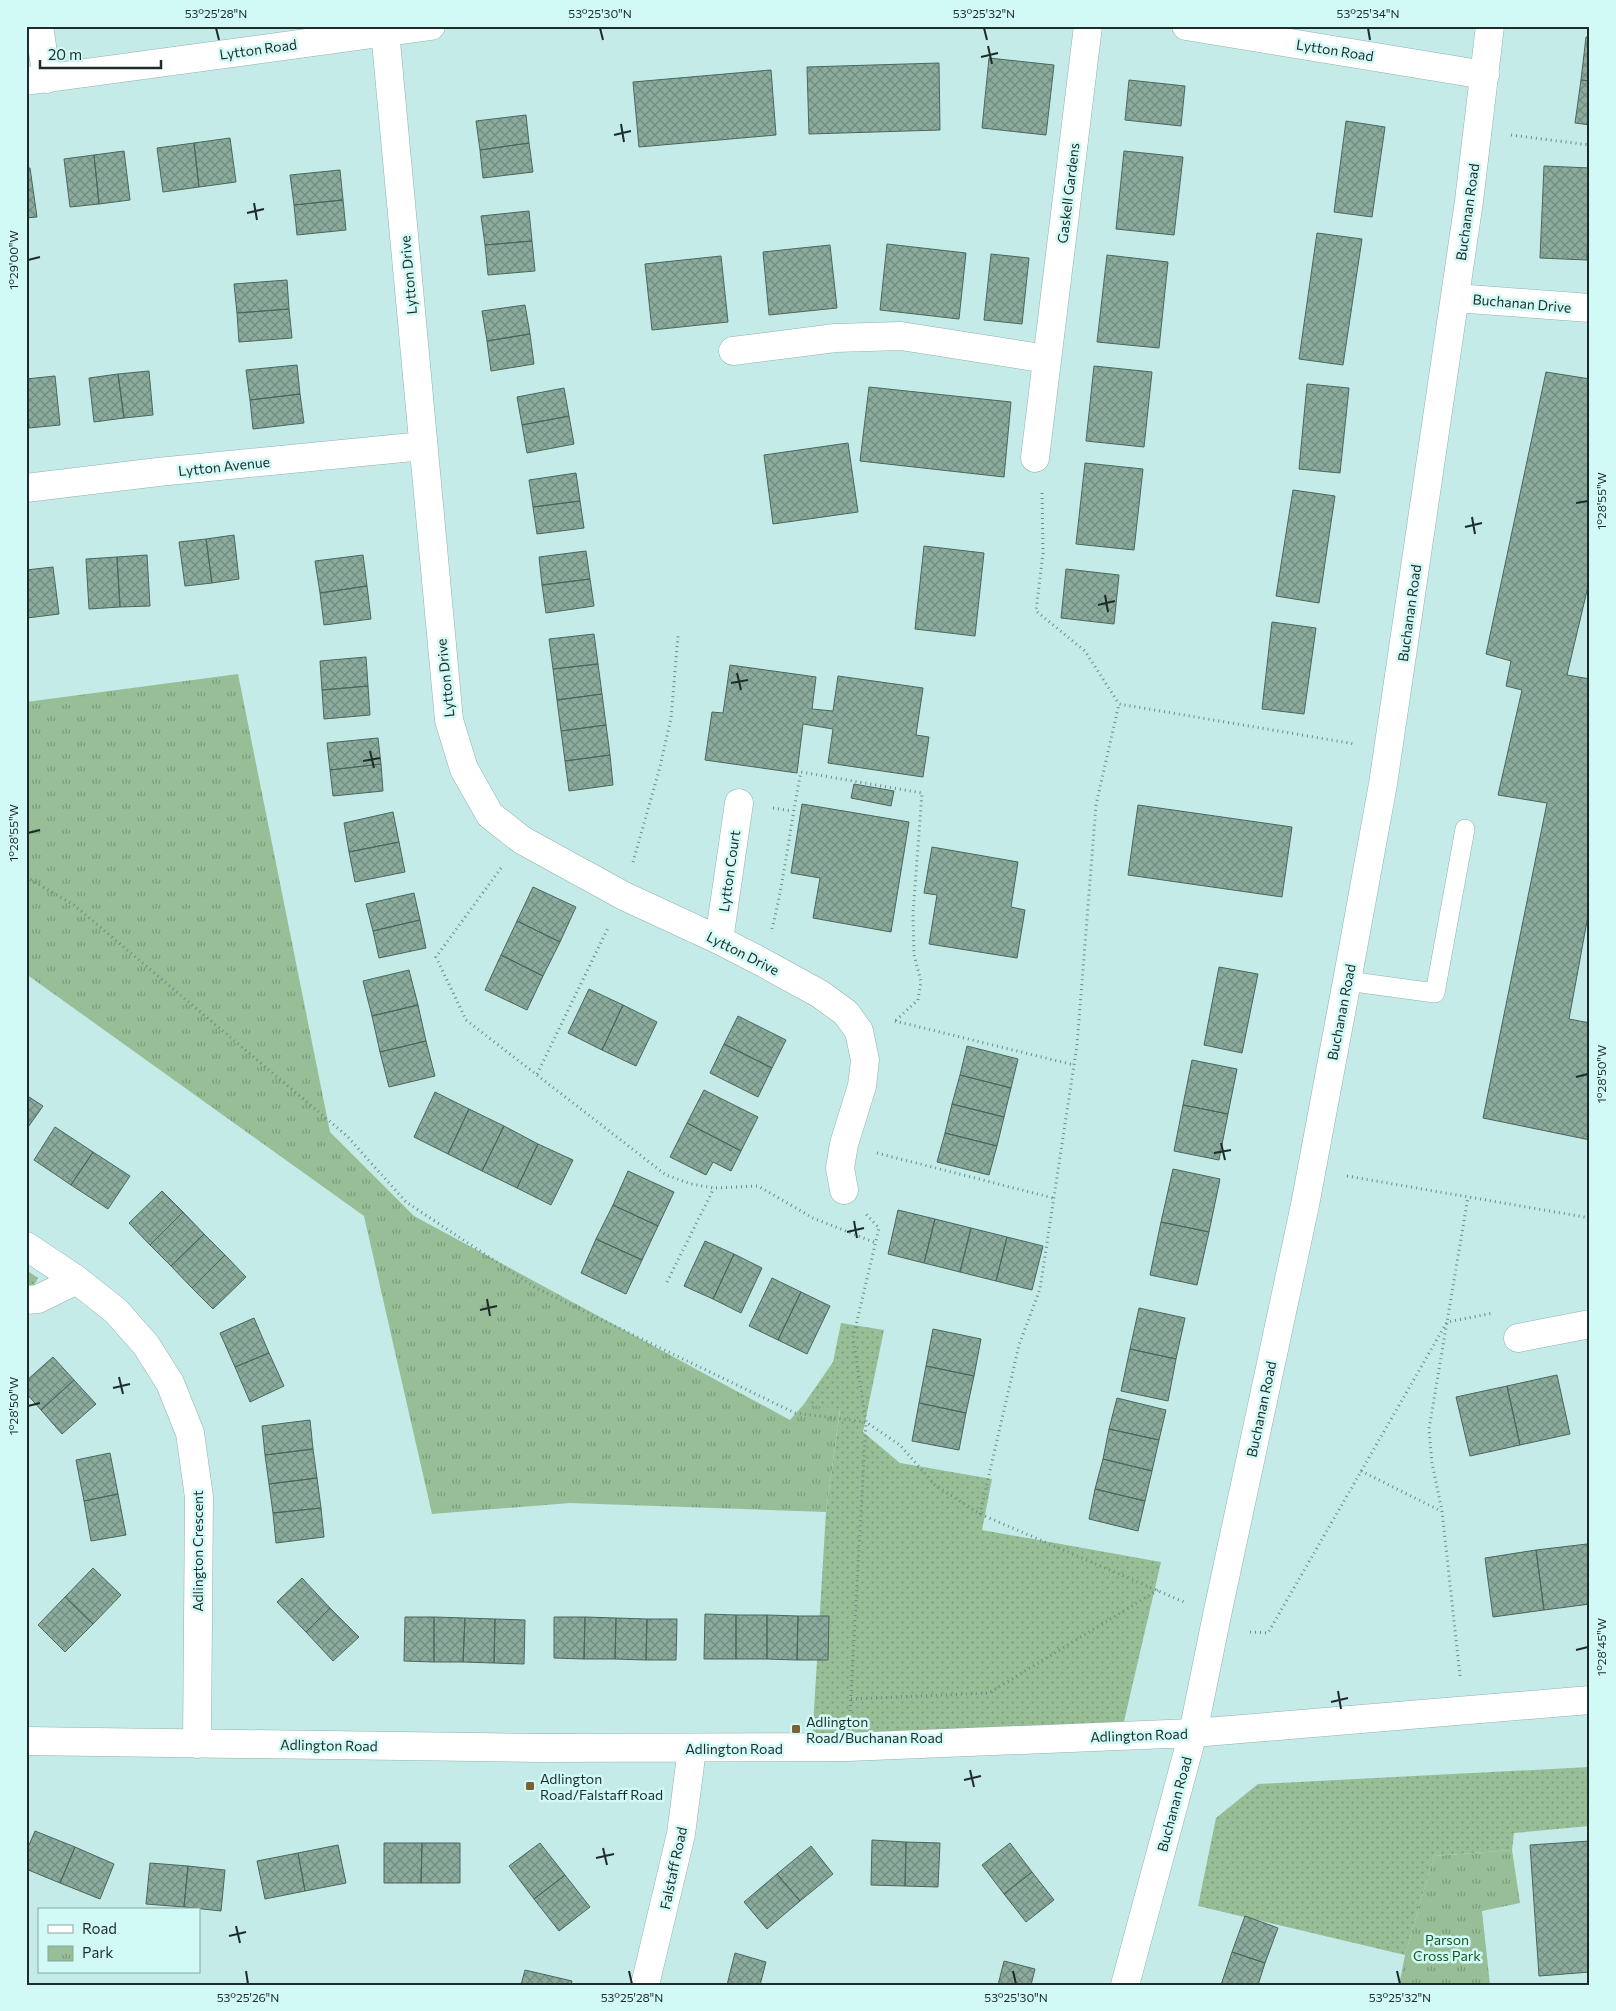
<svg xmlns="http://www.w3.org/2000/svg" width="1616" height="2011" viewBox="0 0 1616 2011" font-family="Commissioner,sans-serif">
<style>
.grass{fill:url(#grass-dots)}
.park{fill:url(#park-tufts)}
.building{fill:url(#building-cross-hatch);stroke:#4a685c}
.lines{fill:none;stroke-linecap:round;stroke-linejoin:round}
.service-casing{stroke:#8eb3af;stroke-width:20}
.minor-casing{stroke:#8eb3af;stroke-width:29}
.path{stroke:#6f8a87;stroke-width:3;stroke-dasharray:1 4;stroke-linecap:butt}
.service{stroke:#fff;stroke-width:19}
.minor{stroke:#fff;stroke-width:28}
.ticks{fill:none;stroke:#1d2c2b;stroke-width:2}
.poi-dot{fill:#7d6033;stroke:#d1f9f5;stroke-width:2}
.labels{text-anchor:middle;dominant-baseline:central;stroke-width:5;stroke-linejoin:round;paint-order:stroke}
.street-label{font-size:14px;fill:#1d2c2b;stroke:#d1f9f5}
.poi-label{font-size:14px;fill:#1d2c2b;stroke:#d1f9f5;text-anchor:start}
.park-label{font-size:14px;fill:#18571e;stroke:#d1f9f5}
.neatline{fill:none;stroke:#1d2c2b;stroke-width:2}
.ticks-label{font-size:12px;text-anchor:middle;fill:#1d2c2b}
</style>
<defs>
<pattern id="grass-dots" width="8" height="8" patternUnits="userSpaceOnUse" patternTransform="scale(1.25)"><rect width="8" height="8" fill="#97be96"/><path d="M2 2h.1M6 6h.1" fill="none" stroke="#7b9b7b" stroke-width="1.8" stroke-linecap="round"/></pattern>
<pattern id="park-tufts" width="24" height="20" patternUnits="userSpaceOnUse" patternTransform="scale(1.25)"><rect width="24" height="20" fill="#97be96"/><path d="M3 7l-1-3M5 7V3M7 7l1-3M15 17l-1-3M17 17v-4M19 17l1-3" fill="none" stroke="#7b9b7b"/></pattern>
<pattern id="building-cross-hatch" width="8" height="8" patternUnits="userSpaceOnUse" patternTransform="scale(1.25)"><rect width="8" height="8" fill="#8bab9d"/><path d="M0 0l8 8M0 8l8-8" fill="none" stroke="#718b80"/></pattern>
</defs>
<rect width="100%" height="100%" fill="#c4ebe7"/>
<path class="grass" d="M26,1270l12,8 -7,13h-5z
M841,1323l43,7 -21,102 37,31 92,16 -10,51 179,32 -39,168 -310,13 14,-231 14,-102 -36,-6 29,-42z
M1590,1767v59l-76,7 -2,17 -78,6 -29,99 -207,-49 18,-88 42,-34z"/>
<path class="park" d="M238,674l92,458 84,84 376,204 14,-16 36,5 -14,103 -256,-9 -138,11 -68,-298 -338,-242v-272z
M1512,1850l8,53 -38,8 8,74h-91l6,-30 29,-99z"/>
<path class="building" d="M1586,37h4v44l-9,-1z
M989,58l65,7 -8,70 -64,-7z
M939,63l1,67 -131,4 -2,-67z
M771,70l5,65 -137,12 -6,-65z
M1129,80l56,6 -4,40 -56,-6z
M1581,80l9,1v44l-15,-2z
M526,115l3,28 -49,7 -4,-29z
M1346,121l39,6 -13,90 -38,-5z
M230,138l6,44 -37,5 -5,-44z
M194,143l5,44 -36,5 -6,-44z
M529,143l4,29 -50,6 -3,-28z
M124,151l6,49 -31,4 -5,-49z
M1124,151l59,6 -9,78 -58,-6z
M94,155l5,49 -29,3 -6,-48z
M1544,166l46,2 -3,92 -47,-2z
M26,168h4l7,49 -11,1z
M340,170l3,30 -49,5 -4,-30z
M343,200l3,30 -49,5 -3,-30z
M529,211l3,30 -47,4 -4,-29z
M1317,233l45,6 -19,126 -44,-6z
M532,241l3,30 -47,4 -3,-30z
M887,244l79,9 -7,66 -79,-9z
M830,245l7,63 -68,7 -6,-63z
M991,254l38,4 -7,66 -38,-4z
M1107,255l61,7 -9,86 -62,-6z
M721,256l7,66 -76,8 -7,-66z
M287,280l2,29 -52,4 -3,-29z
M525,305l5,29 -43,7 -5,-30z
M289,309l3,29 -53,4 -2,-29z
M530,334l4,30 -43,7 -4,-30z
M297,365l3,29 -50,6 -4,-30z
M1094,366l58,6 -8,75 -58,-6z
M149,371l4,44 -29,3 -6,-44z
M1546,372l44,7v199l-23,97 23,4v226l-21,114 21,4v117l-107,-22 64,-315 -49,-8 24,-105 -16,-4 5,-25 -25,-7z
M118,374l6,44 -30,4 -5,-44z
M55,376l5,49 -31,3 -3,-49z
M1307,384l42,4 -9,85 -41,-4z
M869,387l142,15 -7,75 -144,-16z
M564,388l5,28 -47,9 -5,-28z
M300,394l4,29 -51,6 -3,-29z
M26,401l3,27h-3z
M569,416l5,28 -47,9 -5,-28z
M848,443l10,69 -85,12 -9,-69z
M1085,463l58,6 -9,81 -58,-6z
M576,473l4,28 -47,6 -4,-27z
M1293,490l42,6 -16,107 -43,-7z
M580,501l4,27 -47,6 -4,-27z
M234,535l5,44 -27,4 -6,-44z
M206,539l6,44 -27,3 -6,-44z
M924,546l60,7 -9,83 -60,-7z
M586,551l4,28 -48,6 -3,-28z
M147,555l3,51 -30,1 -3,-50z
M363,555l4,31 -47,7 -5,-32z
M117,557l3,50 -31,2 -3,-50z
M53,567l6,47 -32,4 -1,-48z
M1066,569l53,6 -5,49 -53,-6z
M590,579l4,27 -48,7 -4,-28z
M367,586l4,33 -47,6 -4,-32z
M1272,622l44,6 -12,86 -42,-5z
M594,634l4,30 -45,5 -4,-30z
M366,657l2,29 -46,4 -2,-29z
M598,664l4,30 -45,6 -4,-31z
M730,665l86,12 -4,32 21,2 5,-35 85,12 -7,47 13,2 -6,40 -95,-14 5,-34 -30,-5 -6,49 -92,-13 7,-48 11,1z
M368,686l2,29 -46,4 -2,-29z
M602,694l4,31 -45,6 -4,-31z
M606,725l4,30 -45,6 -4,-30z
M378,738l3,26 -51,6 -3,-27z
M610,755l3,30 -44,6 -4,-30z
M381,764l2,27 -50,5 -3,-26z
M854,784l40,7 -3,15 -40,-8z
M802,804l107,18 -18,110 -78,-14 7,-40 -29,-5z
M1138,805l154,22 -10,70 -154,-22z
M393,812l6,30 -50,10 -5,-29z
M399,842l6,30 -50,10 -6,-30z
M932,847l86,15 -7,45 14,3 -8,48 -88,-14 8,-49 -13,-2z
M533,887l43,20 -16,35 -43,-21z
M414,893l6,27 -47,11 -7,-27z
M420,920l6,28 -47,10 -6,-27z
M517,921l43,21 -17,34 -42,-21z
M501,955l42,21 -16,34 -42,-20z
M1219,967l39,7 -16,79 -38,-8z
M409,970l9,35 -46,11 -9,-35z
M589,989l34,16 -21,45 -34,-17z
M418,1005l8,36 -46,11 -8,-36z
M623,1005l34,17 -21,44 -34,-16z
M738,1016l48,24 -14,28 -48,-24z
M426,1041l9,35 -46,11 -9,-35z
M724,1044l48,24 -14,29 -48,-24z
M967,1046l51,13 -7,29 -51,-13z
M1192,1060l45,9 -9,45 -45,-9z
M960,1075l51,13 -7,29 -52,-13z
M704,1090l54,27 -17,34 -54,-28z
M435,1092l34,17 -21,45 -34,-17z
M26,1095l17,11 -17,24z
M952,1104l52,13 -7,29 -52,-13z
M1183,1105l45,9 -9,46 -45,-9z
M469,1109l35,17 -22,45 -34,-17z
M687,1123l54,28 -10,20 -18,-9 -7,13 -36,-18z
M504,1126l34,18 -21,44 -35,-17z
M55,1127l38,25 -22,33 -37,-25z
M945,1133l52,13 -8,29 -52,-13z
M538,1144l35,16 -22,45 -34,-17z
M93,1152l37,24 -22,33 -37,-24z
M1173,1169l47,10 -11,53 -48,-10z
M628,1171l46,21 -16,34 -45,-21z
M162,1191l21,21 -33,33 -21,-22z
M613,1205l45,21 -16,34 -46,-21z
M898,1210l37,9 -11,44 -36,-9z
M183,1212l21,22 -33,32 -21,-21z
M935,1219l36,9 -11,44 -36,-9z
M1161,1222l48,10 -12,53 -47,-10z
M971,1228l36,9 -11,44 -36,-9z
M204,1234l21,21 -33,33 -21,-22z
M1007,1237l36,9 -11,44 -36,-9z
M596,1239l46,21 -16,34 -45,-21z
M705,1241l29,13 -21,45 -29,-13z
M734,1254l28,14 -21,45 -28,-14z
M225,1255l21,22 -33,32 -21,-21z
M772,1278l29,14 -23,48 -29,-14z
M801,1292l29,14 -23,48 -29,-14z
M1139,1308l46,10 -9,41 -46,-10z
M254,1318l15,35 -34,14 -15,-34z
M933,1329l48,10 -7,37 -48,-10z
M1130,1349l46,10 -8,42 -47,-10z
M269,1353l15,33 -34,16 -15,-35z
M53,1357l21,23 -33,30 -15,-17v-12z
M926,1366l48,10 -8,37 -47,-10z
M1557,1375l13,59 -50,11 -13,-59z
M74,1380l22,24 -34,30 -21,-24z
M1507,1386l13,59 -50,11 -14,-59z
M1117,1398l49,12 -7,30 -50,-11z
M919,1403l47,10 -7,37 -47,-9z
M310,1420l3,29 -48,6 -3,-29z
M1109,1429l50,11 -7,31 -49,-12z
M313,1449l4,29 -48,6 -4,-29z
M110,1453l8,41 -34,7 -8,-41z
M1103,1459l49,12 -7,30 -50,-12z
M317,1478l4,30 -48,5 -4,-29z
M1095,1489l50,12 -7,30 -49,-12z
M118,1494l8,41 -35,6 -7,-40z
M321,1508l3,29 -48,6 -3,-30z
M1587,1544l3,21v39l-46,6 -8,-60z
M1536,1550l8,60 -51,7 -8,-59z
M93,1568l28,27 -28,29 -28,-27z
M302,1578l28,30 -24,24 -29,-30z
M65,1597l28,27 -28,28 -27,-27z
M330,1608l29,29 -26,24 -27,-29z
M705,1614l31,1v44h-32z
M736,1615h31v44h-31z
M767,1615l31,1 -1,44 -30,-1z
M798,1616h31l-1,44h-31z
M405,1617h29v45l-30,-1z
M434,1617l31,1 -2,44h-29z
M554,1617h31l-1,42 -30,-1z
M585,1617l31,1 -1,41h-31z
M465,1618l30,1 -1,44 -31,-1z
M616,1618l31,1 -1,41 -31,-1z
M495,1619l30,1 -1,44 -30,-1z
M647,1619h30l-1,41h-30z
M35,1831l40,16 -15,36 -34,-14v-17z
M872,1840l34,2 -1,44 -34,-1z
M1590,1841v131l-51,4 -9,-131z
M906,1842l34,1 -2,44 -33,-1z
M384,1843h38l-1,40h-37z
M422,1843h38v40h-39z
M540,1843l25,32 -31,24 -25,-33z
M1010,1843l22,29 -28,22 -22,-29z
M338,1845l8,38 -41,8 -7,-38z
M811,1846l22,28 -33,27 -23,-27z
M75,1847l39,17 -14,35 -40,-16z
M298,1853l7,38 -40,8 -8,-38z
M150,1863l38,3 -4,41 -38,-3z
M188,1866l37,4 -4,41 -37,-4z
M1032,1872l22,28 -28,22 -22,-28z
M777,1874l23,27 -33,28 -23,-27z
M565,1875l25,32 -31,24 -25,-32z
M1245,1916l33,12 -13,35 -33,-11z
M1232,1952l33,11 -7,22h-37z
M735,1953l31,9 -6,23h-33z
M1004,1961l31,8 -4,16h-33z
M525,1970l47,11 -1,4h-50z"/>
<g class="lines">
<g class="service-casing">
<path id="service" d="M1347,981l88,12 30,-164"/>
</g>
<g class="minor-casing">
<path id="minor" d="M39,26l8,53
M1186,26l299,49
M385,31l64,689 15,49 26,46 32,25 102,56 95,44 39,20 62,34 26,19 13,18 6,29 -3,26 -18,58 -4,24 4,22
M26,81l405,-55
M1455,298l135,10
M733,351l102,-13 66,-2 146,23
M1035,458l53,-432
M26,488l132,-16 265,-26
M719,940l20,-137
M26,1246l51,34 39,31 30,34 24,38 20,50 9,64 -2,247
M26,1300l12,-1 39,-19
M1518,1338l72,-14
M26,1741l514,7 308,-1 345,-14 397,-33
M645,1985l36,-151 11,-85
M1125,1985l68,-252 24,-118 88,-410 42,-224 36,-197 86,-583 21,-175"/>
</g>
<path class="path" d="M1511,135l79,10
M1042,493l1,60 -7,58 49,40 34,53
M773,808l19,3
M633,862l27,-95 11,-49 7,-82
M501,868l-65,89 30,63 200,155 25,9 23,4 44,-2 55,32 63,25
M26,877l48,28 273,231 59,66 130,86 259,125 71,9 34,23 35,40 45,29 204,88
M772,929c13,-52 18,-104 29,-157l121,21 -9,120 1,42 7,26 -3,19 -23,21
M895,1021l179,44
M537,1074l72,-148
M877,1153l176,45
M1347,1176l243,42
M667,1282l47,-94
M1361,1471l80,40
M980,1514l39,-169 21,-56 37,-244 19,-240 23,-101 236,40
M1250,1632l18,1 179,-311 46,-9
M1460,1676l-18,-165 -10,-48 -3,-34 39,-232
M851,1699l138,-6 169,-103
M850,1711l16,-289 -13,-84 26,-110 -13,-14"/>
<use href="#service" class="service"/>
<use href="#minor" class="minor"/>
</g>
<path class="ticks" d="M216,28l3,12M600,28l3,12M984,28l3,12M1368,28l2,12M988,46l4,18M981,57l17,-4M621,124l3,18M614,135l17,-4M254,203l3,17M247,213l17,-4M28,260l12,-3M1576,503l12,-2M1472,517l3,17M1465,527l17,-4M1105,595l3,17M1098,605l17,-4M737,673l4,17M731,683l17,-3M370,751l4,17M363,761l17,-3M28,833l12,-3M1576,1077l12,-3M1221,1143l4,17M1214,1153l17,-3M854,1221l3,17M847,1232l17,-4M487,1299l3,17M480,1310l17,-4M119,1377l4,17M113,1388l17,-4M28,1406l12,-3M1576,1650l12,-3M1338,1691l3,18M1331,1702l17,-4M970,1770l4,17M964,1780l17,-4M603,1848l4,17M596,1858l18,-4M236,1926l4,17M229,1936l17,-4M246,1971l2,13M629,1971l3,13M1013,1971l3,13M1397,1971l3,13"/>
<g class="poi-dot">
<rect x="791" y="1724" width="10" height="10" rx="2.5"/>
<rect x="525" y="1781" width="10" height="10" rx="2.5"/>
</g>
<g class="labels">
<g class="street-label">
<text transform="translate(258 49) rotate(-8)">Lytton Road</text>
<text transform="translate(1335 50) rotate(9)">Lytton Road</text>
<text transform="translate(1068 193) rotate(-83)">Gaskell Gardens</text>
<text transform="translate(1467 212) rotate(-82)">Buchanan Road</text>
<text transform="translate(408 275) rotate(-95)">Lytton Drive</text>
<text transform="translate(1522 303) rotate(5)">Buchanan Drive</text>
<text transform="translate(224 466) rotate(-6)">Lytton Avenue</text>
<text transform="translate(1409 613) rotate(-82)">Buchanan Road</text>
<text transform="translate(445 678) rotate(-96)">Lytton Drive</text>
<text transform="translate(729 871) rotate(-82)">Lytton Court</text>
<text transform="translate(743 953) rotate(27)">Lytton Drive</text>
<text transform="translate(1341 1012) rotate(-79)">Buchanan Road</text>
<text transform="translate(1261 1409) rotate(-78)">Buchanan Road</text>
<text transform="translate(197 1551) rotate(-90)">Adlington Crescent</text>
<text transform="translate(1139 1735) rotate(-2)">Adlington Road</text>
<text transform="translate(329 1745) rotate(1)">Adlington Road</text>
<text x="734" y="1748">Adlington Road</text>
<text transform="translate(1174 1804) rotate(-75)">Buchanan Road</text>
<text transform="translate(673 1868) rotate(-78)">Falstaff Road</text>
</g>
<g class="poi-label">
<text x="806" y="1721">Adlington<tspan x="806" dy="16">Road/Buchanan Road</tspan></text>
<text x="540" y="1778">Adlington<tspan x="540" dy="16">Road/Falstaff Road</tspan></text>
</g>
<g class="park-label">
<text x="1447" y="1939">Parson<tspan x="1447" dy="16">Cross Park</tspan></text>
</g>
</g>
<rect width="1616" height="2011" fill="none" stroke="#d1f9f5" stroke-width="55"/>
<rect x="38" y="1908" width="162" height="65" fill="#d1f9f5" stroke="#89a7a4"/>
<rect x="48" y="1925" width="25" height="8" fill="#ffffff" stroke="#89a7a4"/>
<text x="82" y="1934" font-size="15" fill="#1d2c2b">Road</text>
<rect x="48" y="1946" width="25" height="15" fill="url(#park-tufts)" stroke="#89a7a4"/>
<text x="82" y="1958" font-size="15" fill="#1d2c2b">Park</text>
<path d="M40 60v8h121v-8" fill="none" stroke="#1d2c2b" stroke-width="2.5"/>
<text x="48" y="60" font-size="15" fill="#1d2c2b" stroke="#d1f9f5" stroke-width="4" paint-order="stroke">20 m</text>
<rect x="28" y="28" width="1560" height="1956" class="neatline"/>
<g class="ticks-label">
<text x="216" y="18">53°25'28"N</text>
<text x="600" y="18">53°25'30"N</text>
<text x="984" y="18">53°25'32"N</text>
<text x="1368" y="18">53°25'34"N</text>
<text transform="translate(14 260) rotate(-90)" y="4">1°29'00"W</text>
<text transform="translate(1602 501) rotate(-90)" y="4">1°28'55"W</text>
<text transform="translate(14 833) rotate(-90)" y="4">1°28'55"W</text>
<text transform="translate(1602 1074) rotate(-90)" y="4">1°28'50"W</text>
<text transform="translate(14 1406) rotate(-90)" y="4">1°28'50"W</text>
<text transform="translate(1602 1647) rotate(-90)" y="4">1°28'45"W</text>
<text x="248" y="2002">53°25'26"N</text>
<text x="632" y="2002">53°25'28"N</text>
<text x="1016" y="2002">53°25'30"N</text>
<text x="1400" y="2002">53°25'32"N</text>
</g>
</svg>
